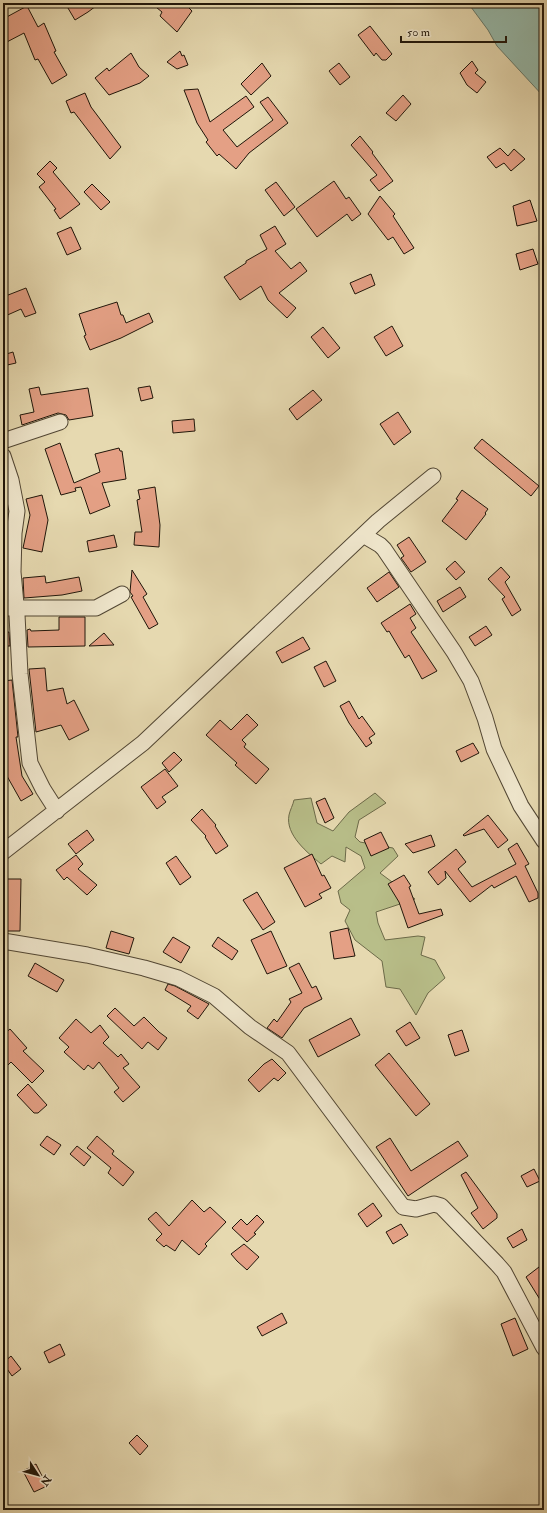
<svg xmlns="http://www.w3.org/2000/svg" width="547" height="1513" viewBox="0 0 547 1513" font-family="'IM FELL Double Pica',serif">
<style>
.green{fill:#b8be89;stroke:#6c6a49}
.water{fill:#96baab;stroke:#66786a}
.building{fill:#e4a085;stroke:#1f1509}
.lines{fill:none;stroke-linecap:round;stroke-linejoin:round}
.minor-casing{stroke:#514633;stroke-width:17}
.minor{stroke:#efe6cc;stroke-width:15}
</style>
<rect width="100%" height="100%" fill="#e6d9b0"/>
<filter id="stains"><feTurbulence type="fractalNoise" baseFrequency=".005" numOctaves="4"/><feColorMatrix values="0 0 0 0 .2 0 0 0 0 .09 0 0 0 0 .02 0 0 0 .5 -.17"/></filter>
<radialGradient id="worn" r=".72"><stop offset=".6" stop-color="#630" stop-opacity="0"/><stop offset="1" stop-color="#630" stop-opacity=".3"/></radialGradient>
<path class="green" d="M375,793l11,10 -27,17 -4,17 5,5 33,6 5,8 -18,17 35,26 -39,13 2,11 7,17 33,-4 7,1 -4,18 14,5 10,18 -17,15 -12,22 -16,-26 -14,-2 -4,-26 -27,-21 -10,-19 5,-11 -9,-7 -3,-12 27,-23 -4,-12 -15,-9 -1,15 -13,-6 -11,8c-13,-11 -36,-29 -32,-49 1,-5 4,-10 5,-15l17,-2 6,25 16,8 16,-19z"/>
<path class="water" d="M468,3h76v94l-47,-51 -9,-16z"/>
<path class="building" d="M65,3h35l-12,9 -13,8z
M151,3h33l8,8 -15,21 -17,-16 2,-4z
M27,6l11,21 6,-4 12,28 -2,1 13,23 -15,9 -14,-25 -3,1 -11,-27 -21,11v-25z
M370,26l22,28 -6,6h-4l-6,-7 -2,3 -16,-21z
M180,51l2,5 2,-1 4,10 -11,4 -10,-7z
M131,53l8,14 10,9 -9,7 -31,12 -14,-17 12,-10 2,3z
M472,61l6,9 -3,3 11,9 -9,11 -10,-8 -7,-12z
M262,63l9,13 -20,19 -10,-11z
M339,63l11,14 -10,8 -11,-14z
M198,89l12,33 36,-26 8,11 -31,23 14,17 36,-27 -13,-18 8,-5 20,26 -39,30 -13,16 -17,-15 -2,2 -11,-14 2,-2 -11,-17 -13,-33z
M85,93l6,14 30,40 -11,12 -36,-47 -3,1 -5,-12z
M403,95l8,9 -15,17 -10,-8z
M360,136l13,16 -1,1 21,28 -14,10 -9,-11 7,-5 -26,-30z
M500,148l8,8 6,-7 11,10 -14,12 -7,-8 -8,5 -9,-11z
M50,161l7,7 -4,4 27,32 -20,15 -6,-9 2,-1 -17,-22 6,-5 -8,-8z
M334,181l12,18 3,-2 12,17 -9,7 -5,-7 -30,23 -21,-28z
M276,182l19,25 -11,9 -19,-26z
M92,184l18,18 -9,8 -17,-18z
M380,196l15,18 -2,2 21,32 -10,6 -11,-17 -5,3 -20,-26z
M530,200l7,21 -20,5 -4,-20z
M275,226l11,18 -11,7 16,18 9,-7 7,9 -28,22 17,15 -9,10 -19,-18 -7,-14 -21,14 -16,-23 22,-14v-2l21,-12 -7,-14z
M71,227l10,22 -14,6 -10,-22z
M533,249l5,15 -18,6 -4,-16z
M371,274l4,11 -20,9 -5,-11z
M26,288l10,25 -11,4 -4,-8 -18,8v-20z
M117,302l4,13h2l3,8 23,-10 4,9 -32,16 -31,12 -6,-14 2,-1 -7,-21z
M392,326l11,20 -17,10 -12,-19z
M323,327l17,21 -12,10 -17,-21z
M13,352l3,11 -13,3v-11z
M150,386l3,12 -12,3 -3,-13z
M39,387l2,8 47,-7 5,28 -24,4 -3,-5 -8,-2 -36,12 -2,-10 14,-3 -5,-23z
M313,390l9,10 -25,20 -8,-11z
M398,412l13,20 -17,13 -14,-21z
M194,419l1,12 -22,2 -1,-12z
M482,439l57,47 -8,10 -57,-48z
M60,443l14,40 26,-11 -5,-18 24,-6 1,3h2l4,28 -24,4 8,23 -20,8 -9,-27 -6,1 1,3 -15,4 -16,-46z
M155,487l5,38 -1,22 -25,-2 1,-13h7l-5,-32 3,-1 -2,-9z
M462,490l26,19 -3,4 1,1 -20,26 -24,-19 16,-21 -2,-1z
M42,495l6,25 -6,32 -19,-4 7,-33 -4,-16z
M114,535l3,12 -28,5 -2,-11z
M409,537l17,25 -15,10 -7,-10 -3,-4 3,-2 -7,-11z
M455,561l10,11 -9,8 -10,-11z
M501,567l9,10 -5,5 16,28 -9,6 -10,-17 3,-2 -17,-18z
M132,570l15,24 -4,3 15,27 -9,5 -18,-32 2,-1 -3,-4z
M389,572l10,15 -22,15 -10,-14z
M45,576l1,7 33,-6 3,14 -20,4 -38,3 -1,-20z
M460,587l6,10 -23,15 -6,-11z
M410,604l6,10 -6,4 6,10 -5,4 26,39 -15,8 -13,-24 -4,3 -16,-27 -2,1 -6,-9z
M59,617h26v29l-57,1 -1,-17 3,-1 1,2 28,-1z
M486,626l6,9 -17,11 -6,-9z
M9,632l1,14h-7v-13z
M104,633l10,12 -25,1z
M303,637l7,12 -28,14 -6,-11z
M326,661l10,20 -12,6 -10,-20z
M45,668l2,23 16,-3 4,16 7,-4 15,30 -20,10 -8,-15 -25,7 -7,-63z
M12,680l6,57h-2l6,39 11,18 -12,7 -18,-32v-13h4l-4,-32v-43z
M349,701l10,18 3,-3 13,18 -6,4 3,5 -6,4 -17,-24 -9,-17z
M247,714l11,11 -16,15 4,4 -2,3 25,22 -13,15 -21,-19 2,-2 -31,-28 14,-15 11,10z
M473,743l6,10 -18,9 -5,-11z
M174,752l8,8 -13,12 -7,-9z
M165,769l13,17 -16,11 4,5 -9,7 -16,-22z
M325,798l9,20 -9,5 -9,-21z
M202,809l14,16 -1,1 13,20 -12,8 -11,-17 1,-1 -15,-16z
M488,815l20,25 -10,8 -14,-19 -20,7 -1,-1z
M87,830l7,10 -18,14 -8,-10z
M381,832l8,16 -18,8 -7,-16z
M431,835l4,11 -22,7 -8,-9z
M517,843l12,21 -4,2 13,27v5l-9,4 -13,-26 -22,12 -2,-3 -22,17 -25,-31 1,7 -8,7 -10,-13 28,-23 10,13 -8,7 14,18 44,-23 -8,-15z
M312,854l10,22 2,-1 7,13 -12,6 3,4 -17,9 -21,-39z
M76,855l7,9 -5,5 19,16 -10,10 -20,-18 -3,3 -8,-10z
M176,856l15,21 -11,8 -14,-22z
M404,875l7,11 -2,1 10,27 22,-5 2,6 -35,13 -9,-26 -11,-18z
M3,879h18l-1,52h-17z
M257,892l18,30 -12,8 -20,-30z
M348,928l7,28 -21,3 -4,-27z
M111,931l23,7 -5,16 -23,-6z
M271,931l16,35 -20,8 -16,-34z
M173,937l17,10 -9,16 -18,-11z
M218,937l20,14 -6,9 -20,-14z
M35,963l29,17 -7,12 -29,-16z
M299,963l13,25 4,-2 6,13 -18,9 -22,30 -15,-10 7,-9 3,3 14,-20 -2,-3 13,-6 -13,-25z
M168,984l7,2 34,18 -11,15 -11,-8 4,-5 -26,-16z
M115,1008l19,18 10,-9 15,15 8,6 -9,12 -10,-8 -6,7 -35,-33z
M351,1018l9,17 -42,22 -9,-17z
M76,1019l15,14 9,-8 9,12 -6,6 15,14 3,-3 8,10 -6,4 17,19 -17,15 -9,-10 5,-4 -20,-26 -6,7 -5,-4 -4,5 -20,-18 5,-5 -10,-9z
M410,1022l10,16 -14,8 -10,-15z
M10,1029l17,19 -4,3 21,20 -12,12 -21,-21 -8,8v-35z
M462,1030l7,21 -14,5 -7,-21z
M389,1053l41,51 -14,12 -41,-51z
M272,1059l14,14 -8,8 -4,-3 -15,14 -11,-12 16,-16z
M28,1084l19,21 -9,8h-4l-17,-18z
M47,1136l14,9 -7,10 -14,-10z
M97,1136l17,15 -2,3 22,18 -11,14 -15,-13 3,-5 -24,-20z
M390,1138l21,33 47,-30 10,15 -60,40 -32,-49z
M77,1146l14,11 -7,9 -14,-12z
M534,1169l6,12 -13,6 -6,-11z
M466,1172l31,42v4l-14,11 -12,-16 7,-5 -17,-33z
M192,1200l12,12 6,-5 16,15 -21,22 2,2 -8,9 -17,-15 -7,11 -9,-6 -2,2 -8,-7 6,-6 -14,-15 8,-7 13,14z
M373,1203l9,13 -15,11 -9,-13z
M257,1215l7,7 -10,11 2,1 -9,8 -15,-14 9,-9 6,6z
M401,1224l7,11 -15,9 -7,-12z
M522,1229l5,11 -14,8 -6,-10z
M244,1244l15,13 -12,13 -10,-9 -6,-7z
M539,1267l5,7v32l-18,-29z
M282,1313l5,10 -25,13 -5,-9z
M515,1318l13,31 -15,7 -12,-32z
M60,1344l5,11 -16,8 -5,-11z
M11,1356l10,13 -9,7 -9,-13z
M137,1435l11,11 -8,9 -11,-12z
M36,1464l11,22 -13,6 -11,-21z"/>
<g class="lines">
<g class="minor-casing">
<path id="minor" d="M3,441l57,-19
M3,456l8,24 6,31 -3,22 -1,39 4,43 3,59 10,89 13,26 14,22
M363,535l17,10 4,4 70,103 17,29 14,37 9,31 27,57 23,35
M3,608h93l26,-14
M3,852l140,-109 235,-222 55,-45
M3,941l84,14 57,13 34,10 36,18 36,31 38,26 115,154 13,2 18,-5 7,2 56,58 7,8 40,76"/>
</g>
<use href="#minor" class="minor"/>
</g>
<rect width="547" height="1513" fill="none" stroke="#e6d9b0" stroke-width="16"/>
<rect x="4" y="4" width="539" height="1505" fill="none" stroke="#1f1509" stroke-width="2"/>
<rect x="8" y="8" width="531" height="1497" fill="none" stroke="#1f1509"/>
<g transform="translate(38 1475) rotate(126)" stroke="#efe6cc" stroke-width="3" paint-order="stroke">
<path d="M0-3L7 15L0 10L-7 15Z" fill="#1f1509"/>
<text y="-6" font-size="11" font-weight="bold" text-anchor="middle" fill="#1f1509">N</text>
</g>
<path d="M401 36v6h105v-6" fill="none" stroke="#1f1509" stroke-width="2"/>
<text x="407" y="36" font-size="12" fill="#1f1509" stroke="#efe6cc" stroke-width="3" paint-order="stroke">50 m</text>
<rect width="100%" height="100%" filter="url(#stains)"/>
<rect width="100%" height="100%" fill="url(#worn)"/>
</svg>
